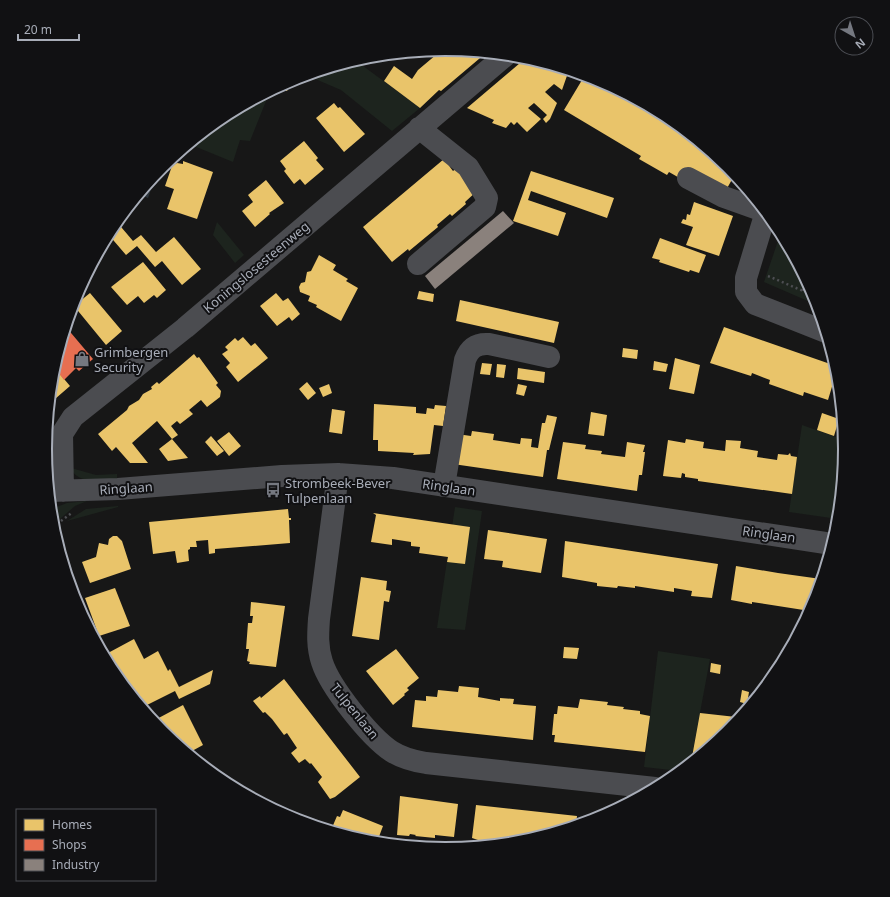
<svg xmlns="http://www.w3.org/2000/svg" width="890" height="897" viewBox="0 0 890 897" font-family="'Noto Sans',sans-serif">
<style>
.green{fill:#1d241e}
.water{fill:#2a3239}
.homes{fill:#e9c46a}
.shops{fill:#e76f51}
.industry{fill:#8a817c}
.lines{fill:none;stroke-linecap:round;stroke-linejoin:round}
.path{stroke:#4d4e52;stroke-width:2.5;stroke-dasharray:2 3;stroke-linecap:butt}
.minor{stroke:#4b4c50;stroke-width:22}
.labels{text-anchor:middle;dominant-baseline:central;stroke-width:4;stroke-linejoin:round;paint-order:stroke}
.street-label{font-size:13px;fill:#a8adb8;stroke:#111113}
.poi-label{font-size:13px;fill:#a8adb8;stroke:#111113;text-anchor:start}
.rim{fill:none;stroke:#a8adb8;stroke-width:2}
</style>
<rect width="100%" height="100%" fill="#171717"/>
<path class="green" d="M355,60l65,48 -28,23 -51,-41 -35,-15z
M270,91l-20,50 -10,-1 -7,22 -44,-18 34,-28z
M217,222l27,33 -9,8 -22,-28z
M781,232l34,64 2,9 -53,-23z
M842,417l3,32 -7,70 -49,-7 13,-87 34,12z
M71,468l25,7 21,-1v5c-15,0 -39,7 -46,-11z
M87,501l-12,5 -15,13 -6,-11 13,-5z
M118,506v1l-51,14 19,-12z
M455,507l27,4 -17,119 -28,-2z
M658,651l52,8 -19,102 -11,10 -36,-4z"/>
<path class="water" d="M149,182l4,1 -5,15 -9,-4z"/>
<path class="homes" d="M443,49l43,4 -45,38 -2,-1 -19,18 -36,-27 10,-15 18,13 6,-9z
M527,57l42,13 -7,20 -8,-6 -9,8 12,11 -7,16 -4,4 -3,-4 4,-4 -13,-12 -6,5 13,11 -14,13 -10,-10 -3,3 -3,-3 -5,6 -14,-5 2,-3 -27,-12z
M585,75l113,66 30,25 7,8 -10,18 -42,-12 -14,-8 -2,3 -28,-16 2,-3 -77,-46z
M293,79l-6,12 -9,-4 14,-8z
M334,103l4,5 2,-1 25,27 -21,18 -28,-34z
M304,141l14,17 -2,2 8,9 -19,16 -5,-6 -6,5 -10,-13 2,-2 -6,-8z
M444,159l9,12 6,-5 18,25 -12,11 1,2 -14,12 -2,-2 -13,11 1,2 -29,24 -1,-2 -16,13 -29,-35z
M183,161l30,11 -16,47 -30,-10 7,-20 -9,-3 7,-20 5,-3 6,1z
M531,171l83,27 -7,20 -76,-27 -3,9 38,13 -8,23 -45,-15z
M266,180l18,23 -15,10 1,1 -15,13 -13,-16 11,-9 -5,-7z
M694,202l39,14 -14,40 -33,-11 7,-18 -12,-4 2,-4 3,1 1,-6 3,1z
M116,221l17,20 8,-6 15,17 18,-15 27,32 -19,16 -20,-24 -7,6 -18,-21 -11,9 -18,-21z
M660,238l46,17 -7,18 -9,-3 -1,2 -30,-10 1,-2 -8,-2z
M319,255l17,10 -3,5 15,9 -2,2 12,7 -17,33 -25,-14 1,-2 -9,-4 2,-5 -10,-4 -1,-5 2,-4 4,-1 2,-10 4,-1z
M143,262l23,28 -9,8 -3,-3 -10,8 -6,-7 -11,9 -16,-18z
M419,291l15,3 -1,8 -16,-3z
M90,293l32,38 -16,14 -32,-39z
M276,293l7,8 5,-3 12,16 -8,7 -3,-4 -12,9 -17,-20z
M460,300l99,22 -5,21 -98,-22z
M724,327l112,39 1,4 -9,30 -24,-8 -1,4 -34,-12 1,-4 -18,-7 -1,3 -41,-13z
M243,337l8,9 4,-3 13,15 -30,24 -12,-15 4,-4 -8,-9 6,-4 -3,-3 10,-9 3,3z
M623,348l15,2 -1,9 -15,-2z
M194,354l3,4 2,-1 19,26 -2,2 5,6 -1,6 -13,10 -6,-7 -12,10 4,4 -13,10 -3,-3 -6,5 7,9 -6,4 -15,-18 -25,22 16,20h-18l-14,-16 -4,4 -14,-17 29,-24 2,-4 10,-6 4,-6 9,-5 -1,-2 6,-5 2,2z
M675,358l25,7 -6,29 -25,-5z
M654,361l14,3 -2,8 -13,-2z
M482,363l10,1 -2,11 -10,-1z
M497,364l9,1 -2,13 -8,-1z
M54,367l16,19 -15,13 -5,-6z
M518,368l27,4 -1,11 -27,-4z
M307,382l9,11 -8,7 -9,-11z
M329,384l3,9 -9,4 -4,-9z
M518,384l9,2 -3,10 -8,-2z
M374,404l42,3v6l10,1 1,-6 7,1 1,-4 11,1 -3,20 -9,-1 -4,29 -17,1 1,-2 -36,-2v-11h-5z
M332,409l13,2 -3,23 -13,-2z
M591,412l16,3 -3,21 -16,-2z
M822,413l17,6 -5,17 -17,-6z
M547,415l10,2 -8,33h-2l-4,27 -90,-13 4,-30 14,2 1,-5 22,3 -1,6 27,4 1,-6 11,1 -1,8 7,1 4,-25h3z
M229,432l12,14 -12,10 -12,-15z
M211,436l13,15 -7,5 -12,-14z
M172,439l16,19 -20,3 -9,-12z
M686,439l18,3 -1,6 22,3 1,-11 15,1 -1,7 18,3 -1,6 20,3 1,-6 10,1 2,-2 1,3 6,1 -5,37 -94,-13v-2l-13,-2v-3l-3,-1 -1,5 -18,-2 5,-36 17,3z
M563,442l23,3 -1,4 17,2 -1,3 24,3 2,-15 18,3 -2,7h2l-3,23h-3l-2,16 -80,-12z
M288,509l1,9h2v2h-2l1,23 -75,6v4l-6,1 -1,-14 -12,1 1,6h-7v2l-2,1 1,11 -12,2 -2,-12 -22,3 -4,-32z
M373,513l97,14 -5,37 -18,-2 1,-5 -29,-4 1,-6 -9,-1v-4l-19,-3v6l-21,-3 5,-27z
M488,530l59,9 -6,34 -39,-6 1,-6 -19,-2z
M113,536h4l5,5 9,28 -41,14 -8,-21 14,-5 3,-14 9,2 1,-6z
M565,541l153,23 -6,34 -21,-2 1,-5 -18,-3v4l-39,-6v2l-17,-2 -1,2 -20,-2v-3l-35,-6z
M736,566l42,7 43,6 -7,23 -4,9 -58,-9v2l-21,-4z
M361,577l26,4 -1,9 5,1 -2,11 -5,-1 -5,39 -27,-4z
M115,588l15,38 -31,10 -14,-38z
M251,602l34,4 -9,61 -27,-3 1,-2 -3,-1 2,-12h-3l2,-26h4l1,-7h-3z
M134,639l10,20 14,-8 10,20 2,-2 9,18 34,-17 -3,14 -31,15 -4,-8 -32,16 -18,-21 -17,-33z
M564,647l15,1 -2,11 -14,-1z
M396,649l23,29 -12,10 2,2 -5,4 1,1 -12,10 -27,-34z
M711,663l10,2 -1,9 -10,-2z
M284,679l76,98 -25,20 -5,2 -12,-17 4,-5 -11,-14 -1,1 -5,-5 -6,4 -8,-10 6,-5 -10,-15 -3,2 -12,-16 -7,-7 -2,1 -10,-12 7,-5 1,2z
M459,686l20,2 -1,9 22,4v-3l14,1 -1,5 23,2 -3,34 -121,-13 3,-27 11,1v-5l11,1 1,-7 20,2z
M742,690l7,2 -2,12 -7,-2z
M580,699l28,3 -1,3 17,2 -1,2 17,2v3l10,2 -5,36 -91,-10 1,-7h-3l2,-21h3l1,-8 20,2z
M183,705l20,40 -11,6 4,7 4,-2 4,7 -2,1 -40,-33 -9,-10z
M700,713l36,4v5l-8,10 -32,26 -4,-1z
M400,796l58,8 -4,33 -19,-2v3l-20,-2 1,-1 -6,-1 -1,2 -12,-1z
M476,805l101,11 -1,9 -53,16 -15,1 -30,-2 -6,-2z
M343,810l40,16 -6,16 -10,-1 -36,-11 6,-14 3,1z"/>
<path class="shops" d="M66,327l27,32 -14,12 -3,-3 -12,12 -10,-13z"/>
<path class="industry" d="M503,211l11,12 -79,66 -10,-13z"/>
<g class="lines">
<path class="path" d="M768,276l47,20
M803,291l4,-10
M53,527l20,-15"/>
<path class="minor" d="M688,178l36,19 42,15
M766,212l-20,66v14l9,12 71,28
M418,264l67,-57 2,-9 -19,-31 -49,-39
M338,474l-19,145c-1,14 -2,28 3,43 8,25 47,74 69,89 11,7 22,10 35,12l229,25
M444,486l21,-126c4,-11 11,-17 24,-16l60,13
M49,491l69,-2 164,-13 56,-2 55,4 439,66
M63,491l-1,-57 11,-17 112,-89 321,-273"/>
</g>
<defs>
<g id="shop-bare" transform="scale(1.2)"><path d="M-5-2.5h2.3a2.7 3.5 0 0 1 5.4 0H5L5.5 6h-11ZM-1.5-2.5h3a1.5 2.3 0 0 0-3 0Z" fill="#757880" stroke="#111113" stroke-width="2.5" paint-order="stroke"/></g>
<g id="bus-bare" transform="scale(1.2)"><path d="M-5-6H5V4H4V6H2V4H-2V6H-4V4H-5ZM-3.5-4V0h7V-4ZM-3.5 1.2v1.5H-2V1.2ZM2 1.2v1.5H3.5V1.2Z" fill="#757880" stroke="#111113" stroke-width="2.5" paint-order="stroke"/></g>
</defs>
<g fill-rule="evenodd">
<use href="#shop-bare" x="82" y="359"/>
<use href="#bus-bare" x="273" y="490"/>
</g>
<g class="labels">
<g class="street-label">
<text transform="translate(256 267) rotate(-40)">Koningslosesteenweg</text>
<text transform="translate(449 487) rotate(8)">Ringlaan</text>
<text transform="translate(126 488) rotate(-4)">Ringlaan</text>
<text transform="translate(769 534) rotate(8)">Ringlaan</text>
<text transform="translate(355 711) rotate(51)">Tulpenlaan</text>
</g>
<g class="poi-label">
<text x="94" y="352">Grimbergen<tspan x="94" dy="15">Security</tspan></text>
<text x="285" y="483">Strombeek-Bever<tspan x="285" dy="15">Tulpenlaan</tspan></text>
</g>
</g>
<path d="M0 0H890V897H0ZM52 449a393 393 0 1 1 786 0a393 393 0 1 1-786 0Z" fill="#111113" fill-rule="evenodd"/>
<path class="rim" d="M52 449a393 393 0 1 1 786 0a393 393 0 1 1-786 0Z"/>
<rect x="16" y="809" width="140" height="72" fill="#111113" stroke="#4d4f55"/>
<rect x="24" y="819" width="20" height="12" fill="#e9c46a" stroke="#4d4f55"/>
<text x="52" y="829" font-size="12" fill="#a8adb8">Homes</text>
<rect x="24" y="839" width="20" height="12" fill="#e76f51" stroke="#4d4f55"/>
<text x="52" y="849" font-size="12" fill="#a8adb8">Shops</text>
<rect x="24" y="859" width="20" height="12" fill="#8a817c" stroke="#4d4f55"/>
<text x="52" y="869" font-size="12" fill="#a8adb8">Industry</text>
<g transform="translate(854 36) rotate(141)"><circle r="19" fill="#111113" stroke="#4d4f55"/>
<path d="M0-3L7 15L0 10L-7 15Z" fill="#757880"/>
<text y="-6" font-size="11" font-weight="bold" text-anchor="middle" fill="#a8adb8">N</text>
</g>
<path d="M18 34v6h61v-6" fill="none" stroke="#a8adb8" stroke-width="2"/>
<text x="24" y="34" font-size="12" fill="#a8adb8" stroke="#111113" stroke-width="3" paint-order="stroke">20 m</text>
</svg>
